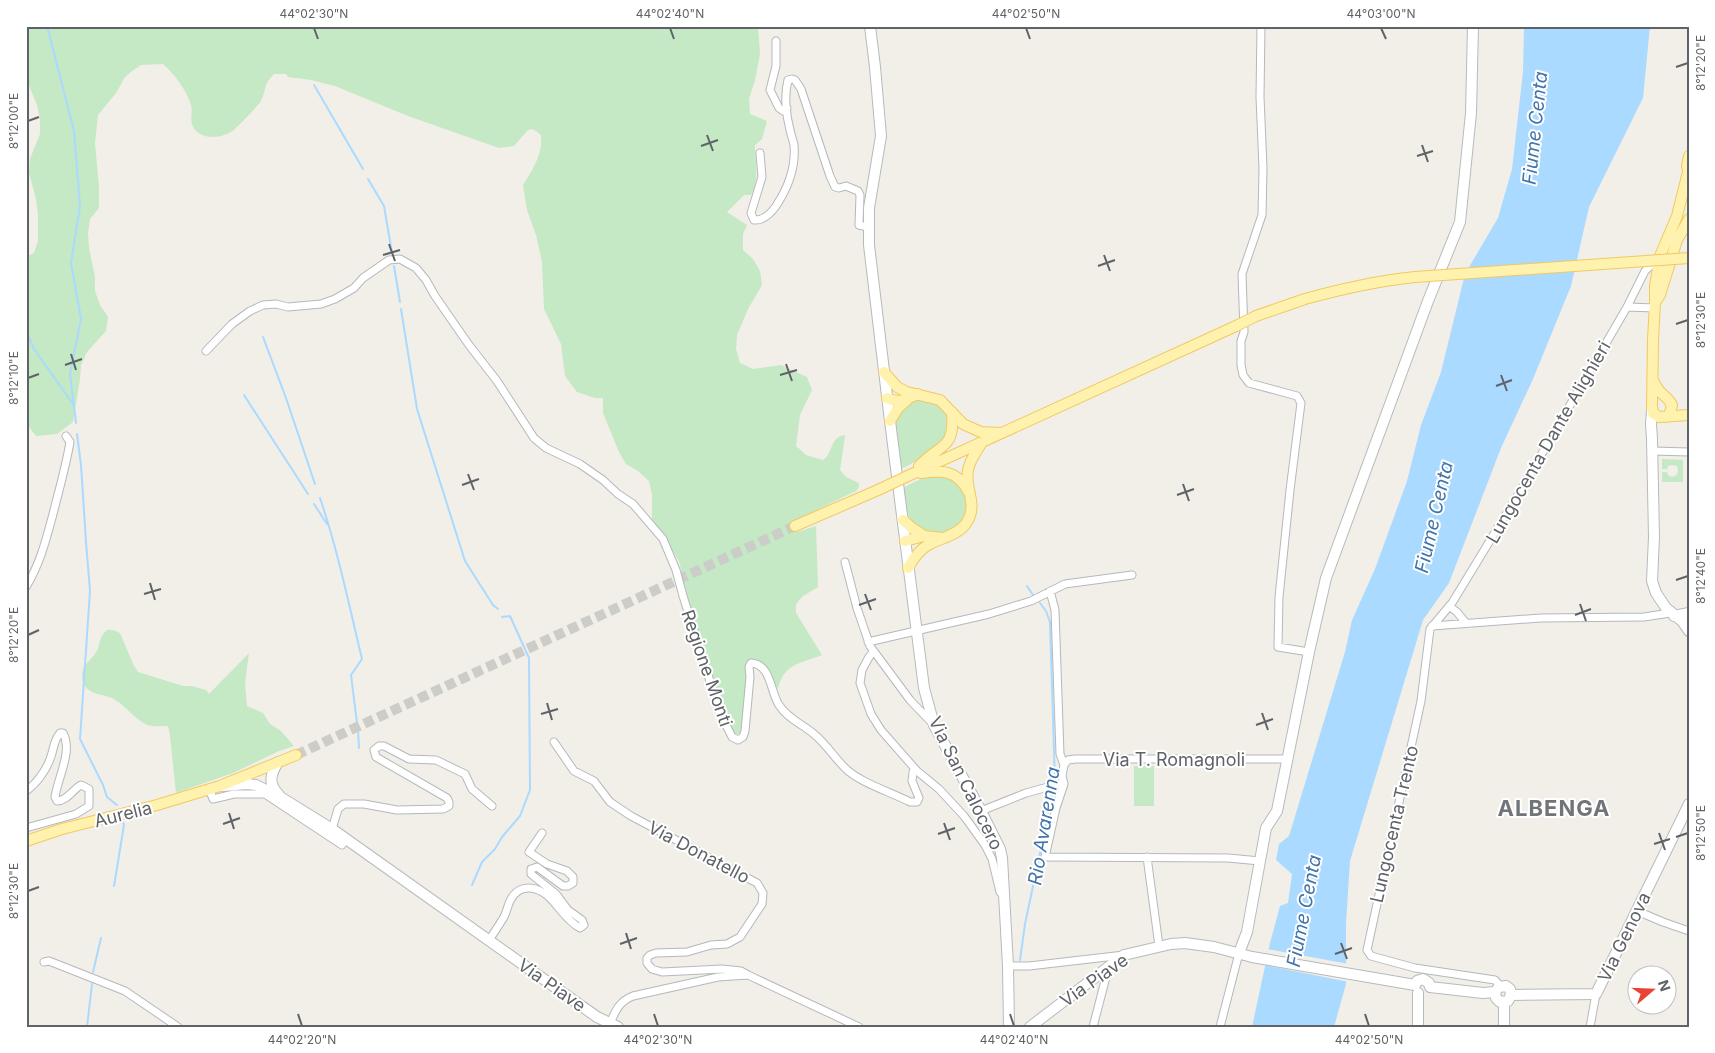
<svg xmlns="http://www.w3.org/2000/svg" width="1715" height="1053" viewBox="0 0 1715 1053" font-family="Inter,sans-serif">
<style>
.green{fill:#c5e8c5}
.water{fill:#aadaff}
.pier{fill:#f1efe8}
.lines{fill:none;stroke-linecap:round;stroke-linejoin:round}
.stream{stroke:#aadaff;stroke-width:2}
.primary-tunnel{stroke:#ccccc8;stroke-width:10;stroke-dasharray:10 5;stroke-linecap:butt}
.street-casing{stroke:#b5b8bc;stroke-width:9}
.secondary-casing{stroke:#b6babf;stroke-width:12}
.primary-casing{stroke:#f2c960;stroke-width:12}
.street{stroke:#fff;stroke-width:7}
.secondary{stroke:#fff;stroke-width:10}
.primary{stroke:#fff2af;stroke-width:10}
.primary-bridge-casing{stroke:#f2c960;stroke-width:12;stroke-linecap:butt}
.primary-bridge{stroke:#fff2af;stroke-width:10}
.ticks{fill:none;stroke:#5f6368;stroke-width:2}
.labels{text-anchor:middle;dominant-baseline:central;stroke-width:4;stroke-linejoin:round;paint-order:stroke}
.street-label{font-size:18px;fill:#5f6368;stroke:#fff}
.water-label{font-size:19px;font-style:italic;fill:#4174aa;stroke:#fff}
.district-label{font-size:22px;font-weight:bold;letter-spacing:1px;fill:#70757a;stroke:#fff}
.neatline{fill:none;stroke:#5f6368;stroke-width:2}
.ticks-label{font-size:12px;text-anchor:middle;fill:#5f6368}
</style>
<rect width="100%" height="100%" fill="#f1efe8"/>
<path class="green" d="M26,26h732l2,28 -5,26 -6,19 1,15 17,7 -5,18 -7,6c0,17 5,34 -4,50h-7l-17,17 20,13 -4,9v16l10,9 7,12 2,14 -14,24 -11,26 -1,14 4,14 13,6 28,-4 26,12 5,13 -12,25 -4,31 10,9 17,5c11,-7 6,-23 22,-25l-5,35 6,7 13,6v4l-3,4 -64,31 2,8 3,2 19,-6 2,61 -15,9 -7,8v9l26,42c-21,8 -39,9 -44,34 -10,-11 -7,-20 -20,-29l-11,1 -4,65 -4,8h-4l-2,-1 -22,-57 -20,-64 -12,-51 -27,-42v-25l-3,-13 -11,-10 -12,-7 -7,-12 -16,-39v-15h-8l-18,-6 -12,-16 -4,-32 -17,-35 -2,-47 -6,-27 -9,-25 -4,-25c10,-16 20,-31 18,-50l-8,-6 -5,1 -14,16 -15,2 -91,-32 -73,-30 -24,-6 -23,-3 -2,-3h-12c-12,12 -7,15 -13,27 -3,5 -21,23 -26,28 -11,10 -37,13 -43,-5 -2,-6 1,-13 -1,-19 -5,-16 -16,-30 -28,-41l-22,1 -9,6 -7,6 -9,16 -18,22 -3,28 4,44v21l-9,11 -2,14 1,15 6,29v14l5,14 8,12 -2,14 -19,21 -6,13 -1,14 -7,43 -16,12 -21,2 -10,-13v-166l8,-4 4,-12v-27l-2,-15 -7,-26 1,-14 10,-25v-15l-3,-14 -11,-27z
M918,398l17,3 12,13 3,8 -3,17 -19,16 -27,14 -6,-49 8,-14z
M1662,459l21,1v22h-21v-10h5l1,3 4,2 5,-2 1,-4 -1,-5 -5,-1 -4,1 -1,3h-5z
M928,475c7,1 17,0 23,2 24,10 19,49 -4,56 -4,1 -11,0 -15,-1 -25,-2 -26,-23 -29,-44z
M107,630h6l7,3 14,33 4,6 45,14h9l14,4 3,4 40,-41 -4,30 2,23 16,7 7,11 11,7 13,15 -15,5 -46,22 -57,20 -6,-57 -2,-10c-7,0 -14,1 -20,-1 -13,-5 -22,-19 -34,-26 -9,-5 -26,-4 -30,-15 -6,-15 3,-20 11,-30 6,-8 3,-17 12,-24z
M1134,766h20v40h-20z"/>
<path class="water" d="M1524,26h126l-7,72 -54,109 -18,79 -38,93 -32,69 -52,135 -26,37 -73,241 -4,62v61l-12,43h-82l18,-84 10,-37 8,-3 4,-29 -16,-14 3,-16 10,-8 56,-184 7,-32 23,-51 32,-88 14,-56 20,-53 24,-98 33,-56 14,-49 11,-97z"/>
<path class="pier" d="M1267,949l82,15v18l-85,-17z"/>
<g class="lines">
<path class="stream" d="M47,26l27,105 6,75 -9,57 10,56 -11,55 6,49
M314,85l49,84
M368,179l16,27 8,47
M394,266l6,36
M401,309l16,100 48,152 28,44 5,4
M26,331l8,18 39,55
M263,337l23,61 29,86
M244,395l64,99
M77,434l4,31 5,77 4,49 -10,148 23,46 4,12 10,8
M320,498c18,53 29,107 42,161l-11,16 7,56 1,17
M314,504l13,20
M1027,586l6,9
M1040,603l6,8 4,11 5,161
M472,885l10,-23 13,-13 7,-12 18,-21 10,-26 -1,-132 -19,-42 -8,1
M114,886l10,-61 -2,-4
M1020,960l5,-36 29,-137
M93,972l8,-34
M87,1027l5,-43"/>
<path class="primary-tunnel" d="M296,755l499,-229"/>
<g class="street-casing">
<path id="street" d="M1261,26l-1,71 3,71 -1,47 -20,59 2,58 -3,9v24l2,10 6,8 48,13 4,7 -11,87 -11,107 -1,50 31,5
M776,41v25l-6,24 9,18 4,3 4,-3
M760,153l2,24 -11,36 3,7c9,1 17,-7 22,-14 12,-18 20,-38 18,-61 -1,-5 -3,-10 -4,-15 -4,-15 -6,-35 -2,-50l4,-1 3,1 6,9 29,87 5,11 4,1 7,-2 12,5 2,4 -1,30 9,2
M1627,307l28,1
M206,351l26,-27 18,-13 13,-6 13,-1 12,3 33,-3 14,-5 19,-11 9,-10 26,-18 11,-1 16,9 10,12 9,16 34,49 28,36 37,57 12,10 34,16 23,16 15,14 15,10 30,35 13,31 7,26 37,117 12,24 6,3 5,-3 2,-6 5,-54 -1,-10 2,-4c20,1 19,28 28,42 8,13 23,19 35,29 12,10 20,23 31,34 15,15 46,24 65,34h7l2,-4 -7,-17 1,-9 4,-1
M1652,451l37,1
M845,562l12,46 13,38 40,54 22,23
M26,587c14,-23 20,-47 27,-73 6,-24 13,-48 17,-72l-4,-6
M1050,591l5,19 5,144 4,11 -2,11 2,8 -8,24 -11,49 183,1 32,3
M1449,606l8,6 9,11
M1432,626l109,-8 103,-1 26,-4
M868,642l121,-28 42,-13 34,-17 67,-9
M873,652l-4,5 -7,13 -2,13 11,31 10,16 36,41 22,18 25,27 21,29 7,14 8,33 2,2
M554,742l20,29 20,10 16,21 21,14 126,67 6,10 -1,11 -22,33 -13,7 -16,1 -24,7 -31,1 -6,2 -3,3v5l5,6 10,3 60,-3 19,2 7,4
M1064,765l4,-5 7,-1h212
M209,789l4,10 21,-5h31l77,51 4,-6
M26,791c10,-7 20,-20 24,-32 4,-9 3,-18 10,-26h3c10,18 -5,44 -8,64l2,4c10,0 15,-11 24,-16l8,4v17l-13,8 -50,14
M981,811l45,-18 33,-9
M332,829l6,-20 6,-5h20l33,6 46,-1 6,-3v-4l-2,-4 -71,-41 -2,-7 5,-4h5l25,13 27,1 29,14 7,15 20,17
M1147,857l12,89
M1637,911l26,11 26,9
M489,940c5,-7 10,-15 15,-23 3,-6 4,-13 7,-18 9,-16 27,-13 39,-1 10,10 17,23 30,30l4,-3 -2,-5 -14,-10 -12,-16 -25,-20v-5l6,-2 26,19h5l5,-3v-6l-6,-6 -20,-7 -18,-12 13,-19
M44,962l5,-1 76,30 53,36
M1008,966h21l95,-11
M1500,986l-5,-6 -80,-12 -44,-12 -4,-6 54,-249 9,-72 22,-26 70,-115 105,-181 18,-36 11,-11
M609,1026c6,-14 9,-24 24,-30l85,-19 30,-2 111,52
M1093,1027l13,-50 -1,-8
M1220,1027l19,-74
M1590,1027l6,-33"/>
</g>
<g class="secondary-casing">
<path id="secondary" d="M870,26l5,41 6,69 -12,72v37l21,176 34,267 10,37 47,86 19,38 2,9 6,108 1,61
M1652,410l-1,14 1,15 2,98 -2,44 4,12 10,15 16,13 7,10
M1674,616l15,-3
M278,762c-8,13 -10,22 1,33
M223,786l24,-2 9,1 26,13 50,31 265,188 21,10
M1239,953l8,-21 19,-104 11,-17 32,-159 17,-74 102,-277 32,-79 11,-109 2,-87
M1415,985l2,-4 6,-2 6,4 1,4
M1430,987l53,6 12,-1
M1495,992l1,6 4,4 8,-1 3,-6
M1495,992l4,-5 7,-1 4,3 1,6
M1511,995l85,-1 93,-190
M1030,1027l94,-72 47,-11 14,-1 29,4 38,10 163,28
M1418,1027v-34
M1504,1027v-25"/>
</g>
<g class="primary-casing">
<path id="primary" d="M1689,156l-2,10 2,7
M1688,172l-11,44 -17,40 -5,30v16l-2,38 -1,66 1,7 6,4 30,-2
M1656,301l4,-6 17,-55 12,-21
M1256,316l49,-17
M884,372l13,15 10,5 33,8 23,24 11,5 7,3 19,1
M1654,382c5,13 13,13 18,23l-2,8 -4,4
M887,398c11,6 20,1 31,-4
M890,421l8,-13 9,-8
M919,466c22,-23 36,-16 33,-54
M921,473c21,-3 36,-3 47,18
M912,474l324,-148
M903,520l9,8 12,8
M795,526l83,-36
M905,541l19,-5 18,2
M908,568c5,-9 11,-18 20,-23 12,-7 28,-9 37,-20 15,-20 -1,-35 3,-55 2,-11 9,-19 14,-28
M26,841l36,-12 95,-24 63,-19 76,-31"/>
</g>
<use href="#street" class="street"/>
<use href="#secondary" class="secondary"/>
<use href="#primary" class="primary"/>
<g class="primary-bridge-casing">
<path id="primary-bridge" d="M1305,299c36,-10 72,-18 110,-22l274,-19
M1236,326l20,-10
M878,490l34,-16"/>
</g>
<use href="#primary-bridge" class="primary-bridge"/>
</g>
<path class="ticks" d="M314,28l4,11M670,28l4,11M1026,28l4,11M1381,28l5,11M1676,67l12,-4M28,121l11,-4M707,135l6,16M1422,145l6,17M701,146l17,-6M1417,156l16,-5M389,244l6,17M383,255l17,-5M1104,255l6,16M1098,266l17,-6M1676,324l12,-4M71,354l5,16M786,364l6,17M65,365l17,-6M780,375l17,-5M1501,375l6,16M28,378l11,-4M1496,386l16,-6M468,474l6,16M1183,484l6,17M462,485l17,-6M1177,495l17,-6M1676,580l12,-4M150,583l5,17M144,594l17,-5M865,594l6,16M1580,604l6,17M859,605l17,-6M1575,615l16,-6M28,635l11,-5M547,703l5,17M1262,713l6,17M541,714l17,-5M1256,725l17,-6M229,813l5,16M944,823l6,17M223,824l17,-6M1659,833l6,17M938,834l17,-6M1676,837l12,-4M1654,844l16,-5M28,891l11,-4M626,933l5,16M1341,943l6,16M620,944l17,-6M1335,954l17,-6M298,1014l4,12M654,1014l4,12M1010,1014l4,12M1365,1014l4,12"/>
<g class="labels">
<g class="street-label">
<text transform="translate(1548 442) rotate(-60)">Lungocenta Dante Alighieri</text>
<text transform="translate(707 668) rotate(71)">Regione Monti</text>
<text x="1174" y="759">Via T. Romagnoli</text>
<text transform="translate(966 783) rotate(64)">Via San Calocero</text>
<text transform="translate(123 814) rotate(-14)">Aurelia</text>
<text transform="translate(1394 824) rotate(-77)">Lungocenta Trento</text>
<text transform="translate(699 852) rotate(28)">Via Donatello</text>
<text transform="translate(1624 937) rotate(-64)">Via Genova</text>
<text transform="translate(1094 980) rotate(-35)">Via Piave</text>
<text transform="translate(552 985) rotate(35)">Via Piave</text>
</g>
<g class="water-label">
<text transform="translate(1535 128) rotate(-84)">Fiume Centa</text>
<text transform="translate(1434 517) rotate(-77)">Fiume Centa</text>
<text transform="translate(1044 826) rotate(-81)">Rio Avarenna</text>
<text transform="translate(1304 911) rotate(-79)">Fiume Centa</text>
</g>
<g class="district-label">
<text x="1554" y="808">ALBENGA</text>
</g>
</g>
<rect width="1715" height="1053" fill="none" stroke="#ffffff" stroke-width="55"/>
<g transform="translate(1652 990) rotate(71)"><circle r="24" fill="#ffffff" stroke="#bfc1c3"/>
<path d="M0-4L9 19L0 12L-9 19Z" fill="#ea4335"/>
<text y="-8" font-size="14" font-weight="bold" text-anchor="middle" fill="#5f6368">N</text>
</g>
<rect x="28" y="28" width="1660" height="998" class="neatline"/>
<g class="ticks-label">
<text x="314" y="18">44°02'30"N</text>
<text x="670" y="18">44°02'40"N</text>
<text x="1026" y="18">44°02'50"N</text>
<text x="1381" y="18">44°03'00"N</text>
<text transform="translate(1701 63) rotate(-90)" y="4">8°12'20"E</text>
<text transform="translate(14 121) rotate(-90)" y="4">8°12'00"E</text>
<text transform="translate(1701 320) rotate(-90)" y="4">8°12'30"E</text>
<text transform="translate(14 378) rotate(-90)" y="4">8°12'10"E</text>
<text transform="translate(1701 576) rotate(-90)" y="4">8°12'40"E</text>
<text transform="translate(14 635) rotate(-90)" y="4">8°12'20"E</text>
<text transform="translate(1701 833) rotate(-90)" y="4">8°12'50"E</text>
<text transform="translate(14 891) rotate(-90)" y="4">8°12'30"E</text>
<text x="302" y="1044">44°02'20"N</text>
<text x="658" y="1044">44°02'30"N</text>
<text x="1014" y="1044">44°02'40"N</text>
<text x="1369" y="1044">44°02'50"N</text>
</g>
</svg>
